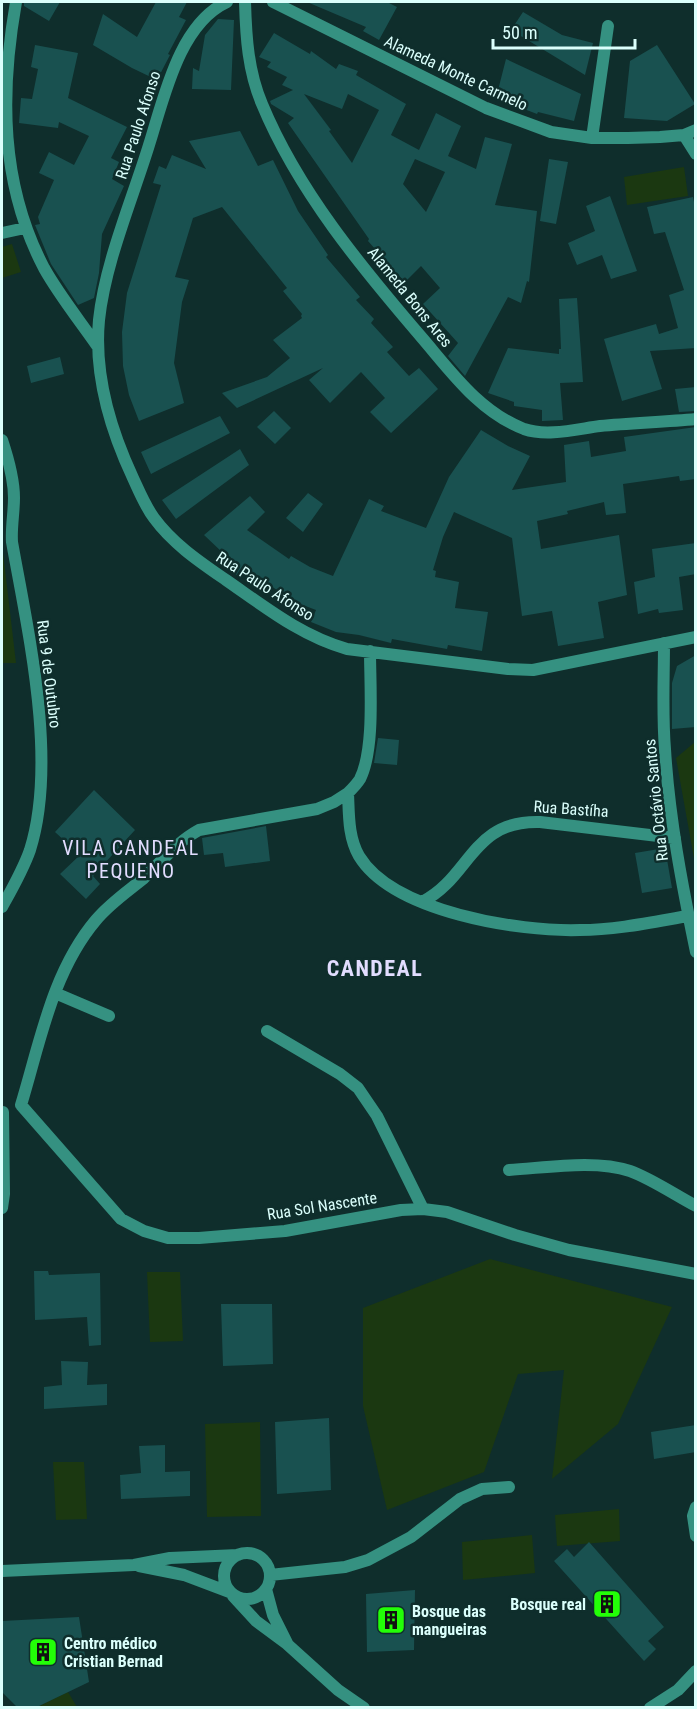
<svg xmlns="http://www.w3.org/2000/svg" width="697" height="1709" viewBox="0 0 697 1709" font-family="'Roboto Condensed',sans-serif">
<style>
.green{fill:#1b3811}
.building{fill:#195150;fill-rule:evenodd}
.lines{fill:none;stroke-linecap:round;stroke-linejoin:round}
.street{stroke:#359181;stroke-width:12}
.labels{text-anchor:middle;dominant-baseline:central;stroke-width:5;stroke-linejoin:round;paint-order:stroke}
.street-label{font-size:16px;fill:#dbfffc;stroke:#0f2e2c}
.poi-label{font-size:16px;font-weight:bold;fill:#dbfffc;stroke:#0f2e2c;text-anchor:start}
.quarter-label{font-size:20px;letter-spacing:1.5px;fill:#e2ddff;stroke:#0f2e2c}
.district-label{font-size:22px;font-weight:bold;letter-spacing:1.5px;fill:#e2ddff;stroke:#0f2e2c}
</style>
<rect width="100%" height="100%" fill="#0f2e2c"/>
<path class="green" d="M684,167l4,29 -61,9 -3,-28z
M12,244l9,28 -19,6v-31z
M2,544l14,119h-14z
M695,742v122l-19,-106z
M490,1259l182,48 -54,117 -66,55 12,-109 -46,4 -34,98 -97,38 -24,-104v-98z
M147,1272h33l3,69 -33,1z
M260,1422l1,94 -54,1 -2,-93z
M53,1462h31l3,57 -31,1z
M619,1509l1,32 -63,5 -2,-31z
M532,1535l3,38 -72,7 -1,-38z
M68,1692l9,15h-40z"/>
<path class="building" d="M24,2h36l-11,19 -25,-15z
M156,2h31l-8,15 7,3 -18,34 2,1 -13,25 -25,-12 -39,-23 10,-31 34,23z
M307,2h80l10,5 -18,33 -16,-9 3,-4z
M523,12l39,23 31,8 -8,32 -74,-45z
M218,19l16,1 -3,70 -39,-1 1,-21 6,3 6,-36z
M274,33l36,21 1,-3 25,18 3,-5 19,7 -2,4 50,29 -15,31 28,15 17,-37 25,13 -13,30 28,13 9,-32 27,7 -17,61 42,6 -8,71 -2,-1 -6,22 -13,-6 -43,79 -17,-20 10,-13 -35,-39 17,-16 -19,-22 -16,16 -15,-16 -22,-25 1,-2 -81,-116 6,-5 -23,-14 -1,-3 23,-11 -11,-5 5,-8 -20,-10 4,-5 -12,-5zM304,94l38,15 6,-15 31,16 -27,53 -23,-32 2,-1zM415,159l30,13 -19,40 -23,-28z
M35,45l43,8 -10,45 59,29 -16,31 8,4 -7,17 12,7 -22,48 -3,39 -5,25 -16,7 -27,-41 -16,-39 5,-1 -2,-7 16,-37 -15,-7 10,-21 25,13 15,-29 -30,-14 -1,6 -39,-5 2,-25 11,1 6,-30 -7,-2z
M657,45l38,59 -28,17 -43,-3 6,-57z
M506,59l75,35 -7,27 -36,-9 -1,2 -41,-16z
M240,131l18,35 15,-6 25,51 30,44 -2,2 34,40 -4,3 18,19 -3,4 22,24 -6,5 22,24 10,-8 19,21 -47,44 -21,-21 15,-14 -24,-26 -31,31 -21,-23 14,-12 -86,40 -15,-15 45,-16 23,-19 -17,-18 29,-22 -1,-2 1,-2 -19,-23 4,-3 -65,-81 -29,11 -18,59 14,3 -7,22 -8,61 10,40 -45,18 -10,-26 -6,-29 -1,-34 5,-39 34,-108 -8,-2 6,-17 7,3 6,-14 34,14 -17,-28z
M549,159l19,3 -12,62 -16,-3z
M610,196l27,75 -26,8 -9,-24 -25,10 -9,-22 27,-12 -9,-25z
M693,197l3,15v136l-46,3 12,38 -40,12 -18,-62 52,-15 3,10 19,-6 -9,-33 15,-5 -19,-58 -11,2 -7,-27z
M577,298l6,84 -23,1 3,37 -21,1v-11l-28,-4v-4l-26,-9 20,-45 51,6v-5h2l-2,-50z
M60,357l4,17 -33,9 -4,-17z
M696,387v24l-17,1 -4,-23z
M274,411l17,17 -16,16 -18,-17z
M220,416l10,17 -79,41 -10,-22z
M696,427v52l-16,2 -1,-5 -56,8 3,29 -20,2 -2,-13 -37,9 1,3 -31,7 4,28 78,-14 8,60 -29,7 6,36 -46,8 -6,-35 -30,5 -10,-78 -58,-26 -11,25 -10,33 3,1 -1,6 24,5 -4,26 33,4 -6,39 -34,-6 -1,4 -55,-10 -1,4 -32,-8 -23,-3 -25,-10 5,-12 -21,-8 -51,-34 -6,8 -22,-16 7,-7 -19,-18 46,-39 15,16 -18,18 42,29 2,-3 19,11 23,9 36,-77 15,7 -3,5 45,17 23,-51 32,-47 27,16 22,10 -18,34 54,-8 -2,-37 25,-4 2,16 35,-6 -2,-14z
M240,449l9,16 -73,54 -14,-19z
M308,493l15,11 -20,28 -17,-14z
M696,543v31l-17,3 4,33 -24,3 -1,-4 -20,5 -4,-32 21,-5 -3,-28z
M696,655v72l-24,2v-46l5,-17z
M378,738l21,2 -2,25 -23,-2z
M94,790l41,40 -42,46 7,8 -14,15 -26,-25 20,-19 -25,-23z
M266,826l4,35 -45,6 -2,-14 -19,2 -2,-17z
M665,848l7,40 -30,5 -7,-40z
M34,1271h14l1,4 51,-2 1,72 -12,1 -2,-29 -52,3z
M221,1304h51l1,60 -50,2z
M61,1361l27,1 -1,23 20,-1v21l-63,4v-22l18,-2z
M329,1418l2,72 -54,4 -2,-72z
M696,1425v27l-42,7 -3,-27z
M165,1445v27l25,-1v25l-69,3 -1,-24 21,-2 -2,-27z
M589,1542l75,85 -16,14 8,8 -12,12 -90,-100 13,-12 7,8z
M415,1590l-1,60 -47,2 -1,-58z
M79,1617l10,65 -52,25h-20l-15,-15v-71z"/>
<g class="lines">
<path class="street" d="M16,2c-16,91 -16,182 28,266 15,27 36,53 54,79
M227,2c-48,22 -63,96 -78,143 -17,55 -44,118 -50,175 -5,54 11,109 34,158 6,13 12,28 21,40 19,26 46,44 72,62 39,27 75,56 121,69l161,20 25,1 163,-33
M245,2c1,35 3,69 17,102 36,87 100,164 161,235 29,34 57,73 101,90 23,8 53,0 76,-3 32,-3 64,-4 96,-7
M273,2l213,106 65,24 41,6h36l32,-1 24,-2 12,-5
M684,135l12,19
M592,138l16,-112
M2,233l23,-5
M2,440c6,18 12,39 12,58 0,15 -3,29 -2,44 16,90 46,219 18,308 -7,20 -18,39 -28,57
M664,643c0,35 -2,71 1,106 4,68 17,136 31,203
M370,651c0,35 5,98 -10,128 -3,5 -8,10 -12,14 1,21 0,44 11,63 34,56 160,76 221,74 36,0 73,-8 108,-14
M422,902c49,-25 49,-82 118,-80l135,16
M55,993l54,23
M267,1031l73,43 18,14 19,28 46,93
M21,1105l100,114 23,12 24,7h31l86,-7 116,-21 22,-1 24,3 68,23 54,15 127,24
M21,1105c19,-62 31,-133 75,-185 13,-16 32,-29 48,-42 18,-17 33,-36 55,-48l118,-21 17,-7 14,-9
M509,1170c36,-2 86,-11 121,1 22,8 45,24 66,35
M2,1208l2,-14 -1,-82
M696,1507l-3,9 3,20
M224 1576a23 23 0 1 1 46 0a23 23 0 1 1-46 0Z
M139,1566l45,9 45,17
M2,1571l132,-6 36,-7 68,-3
M270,1575l75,-8 23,-7 43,-23 49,-38 22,-10 27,-2
M266,1589l7,26 14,28
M233,1596l23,25 31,23 51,46 26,18
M650,1708l28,-18 18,-19"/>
</g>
<defs>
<g id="building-square" transform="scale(1.5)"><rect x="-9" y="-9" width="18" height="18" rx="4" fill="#23ff07" stroke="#0f2e2c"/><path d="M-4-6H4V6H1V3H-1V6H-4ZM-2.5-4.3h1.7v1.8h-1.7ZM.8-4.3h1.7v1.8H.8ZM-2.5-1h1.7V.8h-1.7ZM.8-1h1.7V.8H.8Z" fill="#111"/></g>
</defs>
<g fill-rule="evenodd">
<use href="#building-square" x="607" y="1604"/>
<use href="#building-square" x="391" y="1620"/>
<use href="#building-square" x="43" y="1652"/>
</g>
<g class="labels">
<g class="street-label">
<text transform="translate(456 73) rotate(25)">Alameda Monte Carmelo</text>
<text transform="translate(138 125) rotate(-72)">Rua Paulo Afonso</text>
<text transform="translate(410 297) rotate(51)">Alameda Bons Ares</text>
<text transform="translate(265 586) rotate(33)">Rua Paulo Afonso</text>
<text transform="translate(49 674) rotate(83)">Rua 9 de Outubro</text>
<text transform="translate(656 800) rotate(-96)">Rua Octávio Santos</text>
<text transform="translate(571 809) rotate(4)">Rua Bastíha</text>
<text transform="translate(322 1206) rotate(-9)">Rua Sol Nascente</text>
</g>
<g class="poi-label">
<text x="586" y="1604" text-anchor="end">Bosque real</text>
<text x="412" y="1611">Bosque das<tspan x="412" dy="18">mangueiras</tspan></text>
<text x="64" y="1643">Centro médico<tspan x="64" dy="18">Cristian Bernad</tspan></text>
</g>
<g class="quarter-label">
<text x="131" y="848">VILA CANDEAL<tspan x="131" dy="23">PEQUENO</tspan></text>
</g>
<g class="district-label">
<text x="375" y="968">CANDEAL</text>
</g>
</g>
<rect width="697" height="1709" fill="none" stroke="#dbfffc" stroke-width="6"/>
<path d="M493 39v9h142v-9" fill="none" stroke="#dbfffc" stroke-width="3"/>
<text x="502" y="39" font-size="18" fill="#dbfffc" stroke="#0f2e2c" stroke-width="4.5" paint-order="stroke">50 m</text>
</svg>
